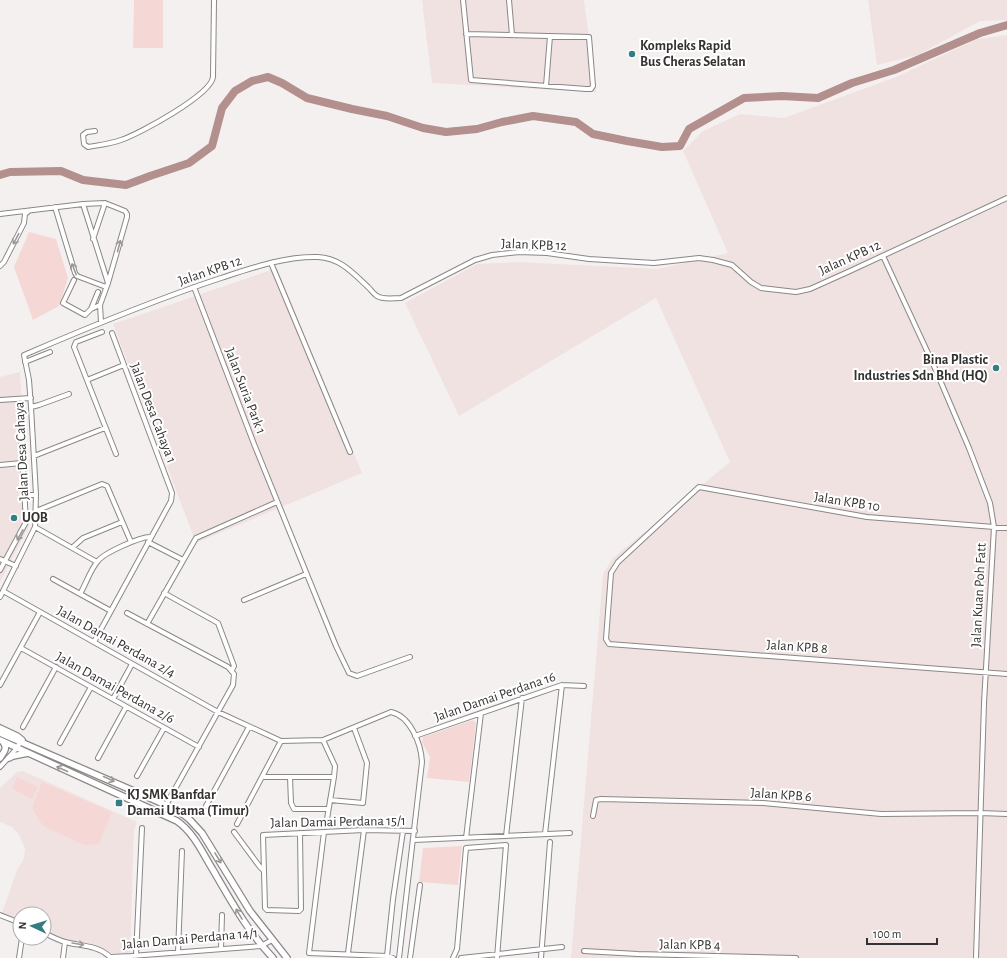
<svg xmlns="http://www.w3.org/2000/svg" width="1007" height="958" viewBox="0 0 1007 958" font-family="'Alegreya Sans',sans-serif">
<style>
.built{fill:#f0e2e1}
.green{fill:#f5d7d5}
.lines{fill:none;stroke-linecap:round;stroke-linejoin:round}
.river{stroke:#b38f8d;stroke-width:8}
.minor-casing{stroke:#8b8787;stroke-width:6}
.secondary-casing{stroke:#8b8787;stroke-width:8}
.minor{stroke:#fff;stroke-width:4}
.secondary{stroke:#fff;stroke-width:5.5}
.oneway{stroke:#9a9998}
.poi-dot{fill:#347d83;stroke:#fff;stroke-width:1.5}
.labels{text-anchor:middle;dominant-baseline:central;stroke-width:4;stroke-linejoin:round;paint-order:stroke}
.poi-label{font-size:14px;font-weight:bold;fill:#343332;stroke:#fff;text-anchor:start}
.street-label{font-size:14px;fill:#343332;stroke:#fff}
</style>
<rect width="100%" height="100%" fill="#f5f0f0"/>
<path class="built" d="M422,0h162l12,92 -164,-9z
M868,0h139v20l-27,1 -62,34 -41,10z
M1007,35v923h-436l32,-384 10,-16 117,-96 -74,-164 -197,118 -54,-113 72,-39 41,-2 140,7 70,-16 -45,-102 20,-20 37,-17 44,4 112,-41 81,-38z
M277,268l85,205 -166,70 -83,-219z
M20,372l9,154 -29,56v-205z
M23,771l114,51 -3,8 -4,123h-22l-22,-10 -18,-2 -24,-10v-17h-24v7l-18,-8 15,-43 7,-12 1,-10 -6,-13 -7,-8 -12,-5v-34l17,-16z"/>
<path class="green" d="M134,0h29v48h-30z
M29,232l27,7 12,39 -9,28 -26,14 -19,-53z
M473,720l3,3 -7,59 -42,-4 3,-21 -8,-15 1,-5z
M17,777l21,10 -6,12 -20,-10z
M42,782l70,30 -13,32 -15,1 -41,-19 -11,-18z
M462,846l-4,39 -39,-3 4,-34z"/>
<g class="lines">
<path class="river" d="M0,175l10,-3 51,-1 22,9 43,5 24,-9 39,-13 23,-17 10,-38 13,-17 17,-10 16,-4 14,6 25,15 45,11 35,7 36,12 23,4 31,-3 25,-7 31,-6 43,6 17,12 34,7 35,6 18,-1 9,-17 55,-31 38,-2 36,2 34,-15 42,-13 86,-37 27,-8"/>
<g class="minor-casing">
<path id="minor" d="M463,0l8,80 115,9h5l2,-3 -4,-49 -123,-3
M509,0l3,35
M546,86l4,-50
M95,131l-8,1 -4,3 1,9 4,3c11,-2 22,-3 33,-7 18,-6 90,-45 92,-63l1,-77
M83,204l22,-1
M55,207l20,66 2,3 29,11
M0,214l83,-10 25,79 -8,22 1,17
M93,239l12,-36 20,8 2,3v3l-19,66
M883,256l51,110 35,82 21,55 4,24 -10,176 -8,255
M271,263l79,189
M0,266l4,-4 20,-39 1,-9 4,-3
M74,280l-11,23 22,12 6,-6 9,-4
M194,287l60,157 82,202 13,27 8,3 53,-19
M91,309l7,-17
M102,332l-26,10 -2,5 42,107
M25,362l25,-10
M87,380l37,-15
M0,400l31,-2
M31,407l8,-2 30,-11
M34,456l71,-28
M0,465l22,-2
M24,495h12
M36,511l66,-27 5,2 24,56
M35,527l62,35
M1007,528l-140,-11 -168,-30 -81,75 -7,11 -5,66 3,5 398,30
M148,542l35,18
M73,547l10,-9 39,-16
M0,559l16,7
M0,570l26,-48 -7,-122
M53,579l58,32
M3,591l215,121 63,29 42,-1 68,-28c19,4 30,31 31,50l-23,196
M164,593l54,30 16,43 -2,4
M80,594c6,-10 10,-24 18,-33 6,-8 43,-25 53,-24
M0,597l35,-70 1,-32 -5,-88 -2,-27 -5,-25c65,-28 130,-55 197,-77 31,-10 64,-22 97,-21 22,1 35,16 50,30 3,3 6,7 9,9 6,4 16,2 24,2l74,-38 17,-5 27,-3 28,1 42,6 65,4 45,-5 14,2 19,5 19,17 10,6 35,4 14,-3 40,-18 157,-73
M244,600l62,-26
M127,613l101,54 6,7 -1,11 -67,120
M147,624l49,-86 81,-36
M94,642l77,-141 1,-8 -60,-160
M21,648l178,99
M0,685l40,-73
M113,699l19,-35
M23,727l33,-60
M415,736l147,-51 22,1
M323,740l12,26 -1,11 -8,48
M60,743l31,-56
M98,758l28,-51
M0,767l17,-19 3,-6
M137,776l27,-48
M262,777h72
M290,777l1,26 3,6h34
M330,800l33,3 4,-40 -13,-35
M206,806l43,-79
M593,816l3,-16 5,-1 162,4 118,11 99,-1 27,1
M237,824l44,-83
M234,832l26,35 3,3
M324,832l-15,121 78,3 6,2
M300,833l1,76 -2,2 -32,-1 -2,-2 -2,-73 101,-5 51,1
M545,834l17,-149
M506,836l16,-138
M466,838l15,-125
M414,840l156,-7
M0,915l20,8
M44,933c7,3 14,7 21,9 15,4 33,3 45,15
M221,949l1,-34
M584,951l54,3 158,4
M178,952l4,-101
M348,953l16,-123
M136,956l6,-128
M387,956l6,-57 10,-68
M110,957l21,-1 130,-10 11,-6
M19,958l3,-20
M63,958l2,-16
M410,958l10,-73
M453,958l4,-9 9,-101 40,-3 -9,113
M461,958l101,-11
M541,958l9,-116"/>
</g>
<g class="secondary-casing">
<path id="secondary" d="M0,728l17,8 5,4
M0,733l166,72 18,10 6,5 12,13 48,78 37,47
M0,740l177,81c17,12 25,31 36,49 18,31 35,62 60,88
M0,758c4,-6 8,-10 3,-16
M9,758l4,-2 15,-3"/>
</g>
<use href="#minor" class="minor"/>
<use href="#secondary" class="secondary"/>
</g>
<defs><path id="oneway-shaft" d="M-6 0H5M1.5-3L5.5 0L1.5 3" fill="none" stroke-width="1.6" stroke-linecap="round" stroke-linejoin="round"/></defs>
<g class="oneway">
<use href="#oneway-shaft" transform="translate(16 239) rotate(117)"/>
<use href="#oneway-shaft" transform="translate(119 246) rotate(-75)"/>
<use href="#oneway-shaft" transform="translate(74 269) rotate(-111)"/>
<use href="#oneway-shaft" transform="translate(20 535) rotate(119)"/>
<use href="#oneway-shaft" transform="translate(62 769) rotate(-156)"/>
<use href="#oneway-shaft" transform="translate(109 779) rotate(24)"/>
<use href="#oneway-shaft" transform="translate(218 858) rotate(59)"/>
<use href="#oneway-shaft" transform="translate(239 914) rotate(-121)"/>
<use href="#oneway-shaft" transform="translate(78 944) rotate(9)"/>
</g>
<g class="poi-dot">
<circle cx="632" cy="54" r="4"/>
<circle cx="996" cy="368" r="4"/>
<circle cx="14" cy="518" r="4"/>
<rect x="115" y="799" width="8" height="8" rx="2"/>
</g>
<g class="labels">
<g class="poi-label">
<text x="640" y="46">Kompleks Rapid<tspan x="640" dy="16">Bus Cheras Selatan</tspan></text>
<text x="988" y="360" text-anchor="end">Bina Plastic<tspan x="988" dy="16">Industries Sdn Bhd (HQ)</tspan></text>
<text x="22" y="518">UOB</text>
<text x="127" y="795">KJ SMK Banfdar<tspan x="127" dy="16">Damai Utama (Timur)</tspan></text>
</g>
<g class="street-label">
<text transform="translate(534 245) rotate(2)">Jalan KPB 12</text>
<text transform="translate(850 258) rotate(-24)">Jalan KPB 12</text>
<text transform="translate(210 271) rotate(-19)">Jalan KPB 12</text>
<text transform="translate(245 391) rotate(69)">Jalan Suria Park 1</text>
<text transform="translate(153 413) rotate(69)">Jalan Desa Cahaya 1</text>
<text transform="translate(22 451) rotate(-93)">Jalan Desa Cahaya</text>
<text transform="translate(847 502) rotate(9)">Jalan KPB 10</text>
<text transform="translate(979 595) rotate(-87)">Jalan Kuan Poh Fatt</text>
<text transform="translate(116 642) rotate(29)">Jalan Damai Perdana 2/4</text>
<text transform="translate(797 647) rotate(4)">Jalan KPB 8</text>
<text transform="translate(115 688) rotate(29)">Jalan Damai Perdana 2/6</text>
<text transform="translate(495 697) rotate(-19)">Jalan Damai Perdana 16</text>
<text transform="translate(781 795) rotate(4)">Jalan KPB 6</text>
<text transform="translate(338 822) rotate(-1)">Jalan Damai Perdana 15/1</text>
<text transform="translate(190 939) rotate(-5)">Jalan Damai Perdana 14/1</text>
<text transform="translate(690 945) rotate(1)">Jalan KPB 4</text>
</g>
</g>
<g transform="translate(32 926) rotate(274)"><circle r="19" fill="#ffffff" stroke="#aeadad"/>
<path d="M0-3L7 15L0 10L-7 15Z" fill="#347d83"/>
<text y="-6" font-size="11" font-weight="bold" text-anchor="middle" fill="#343332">N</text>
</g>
<path d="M867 938v6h70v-6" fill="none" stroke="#343332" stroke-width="2"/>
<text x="873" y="938" font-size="12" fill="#343332" stroke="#ffffff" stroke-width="3" paint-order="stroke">100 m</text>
</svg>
